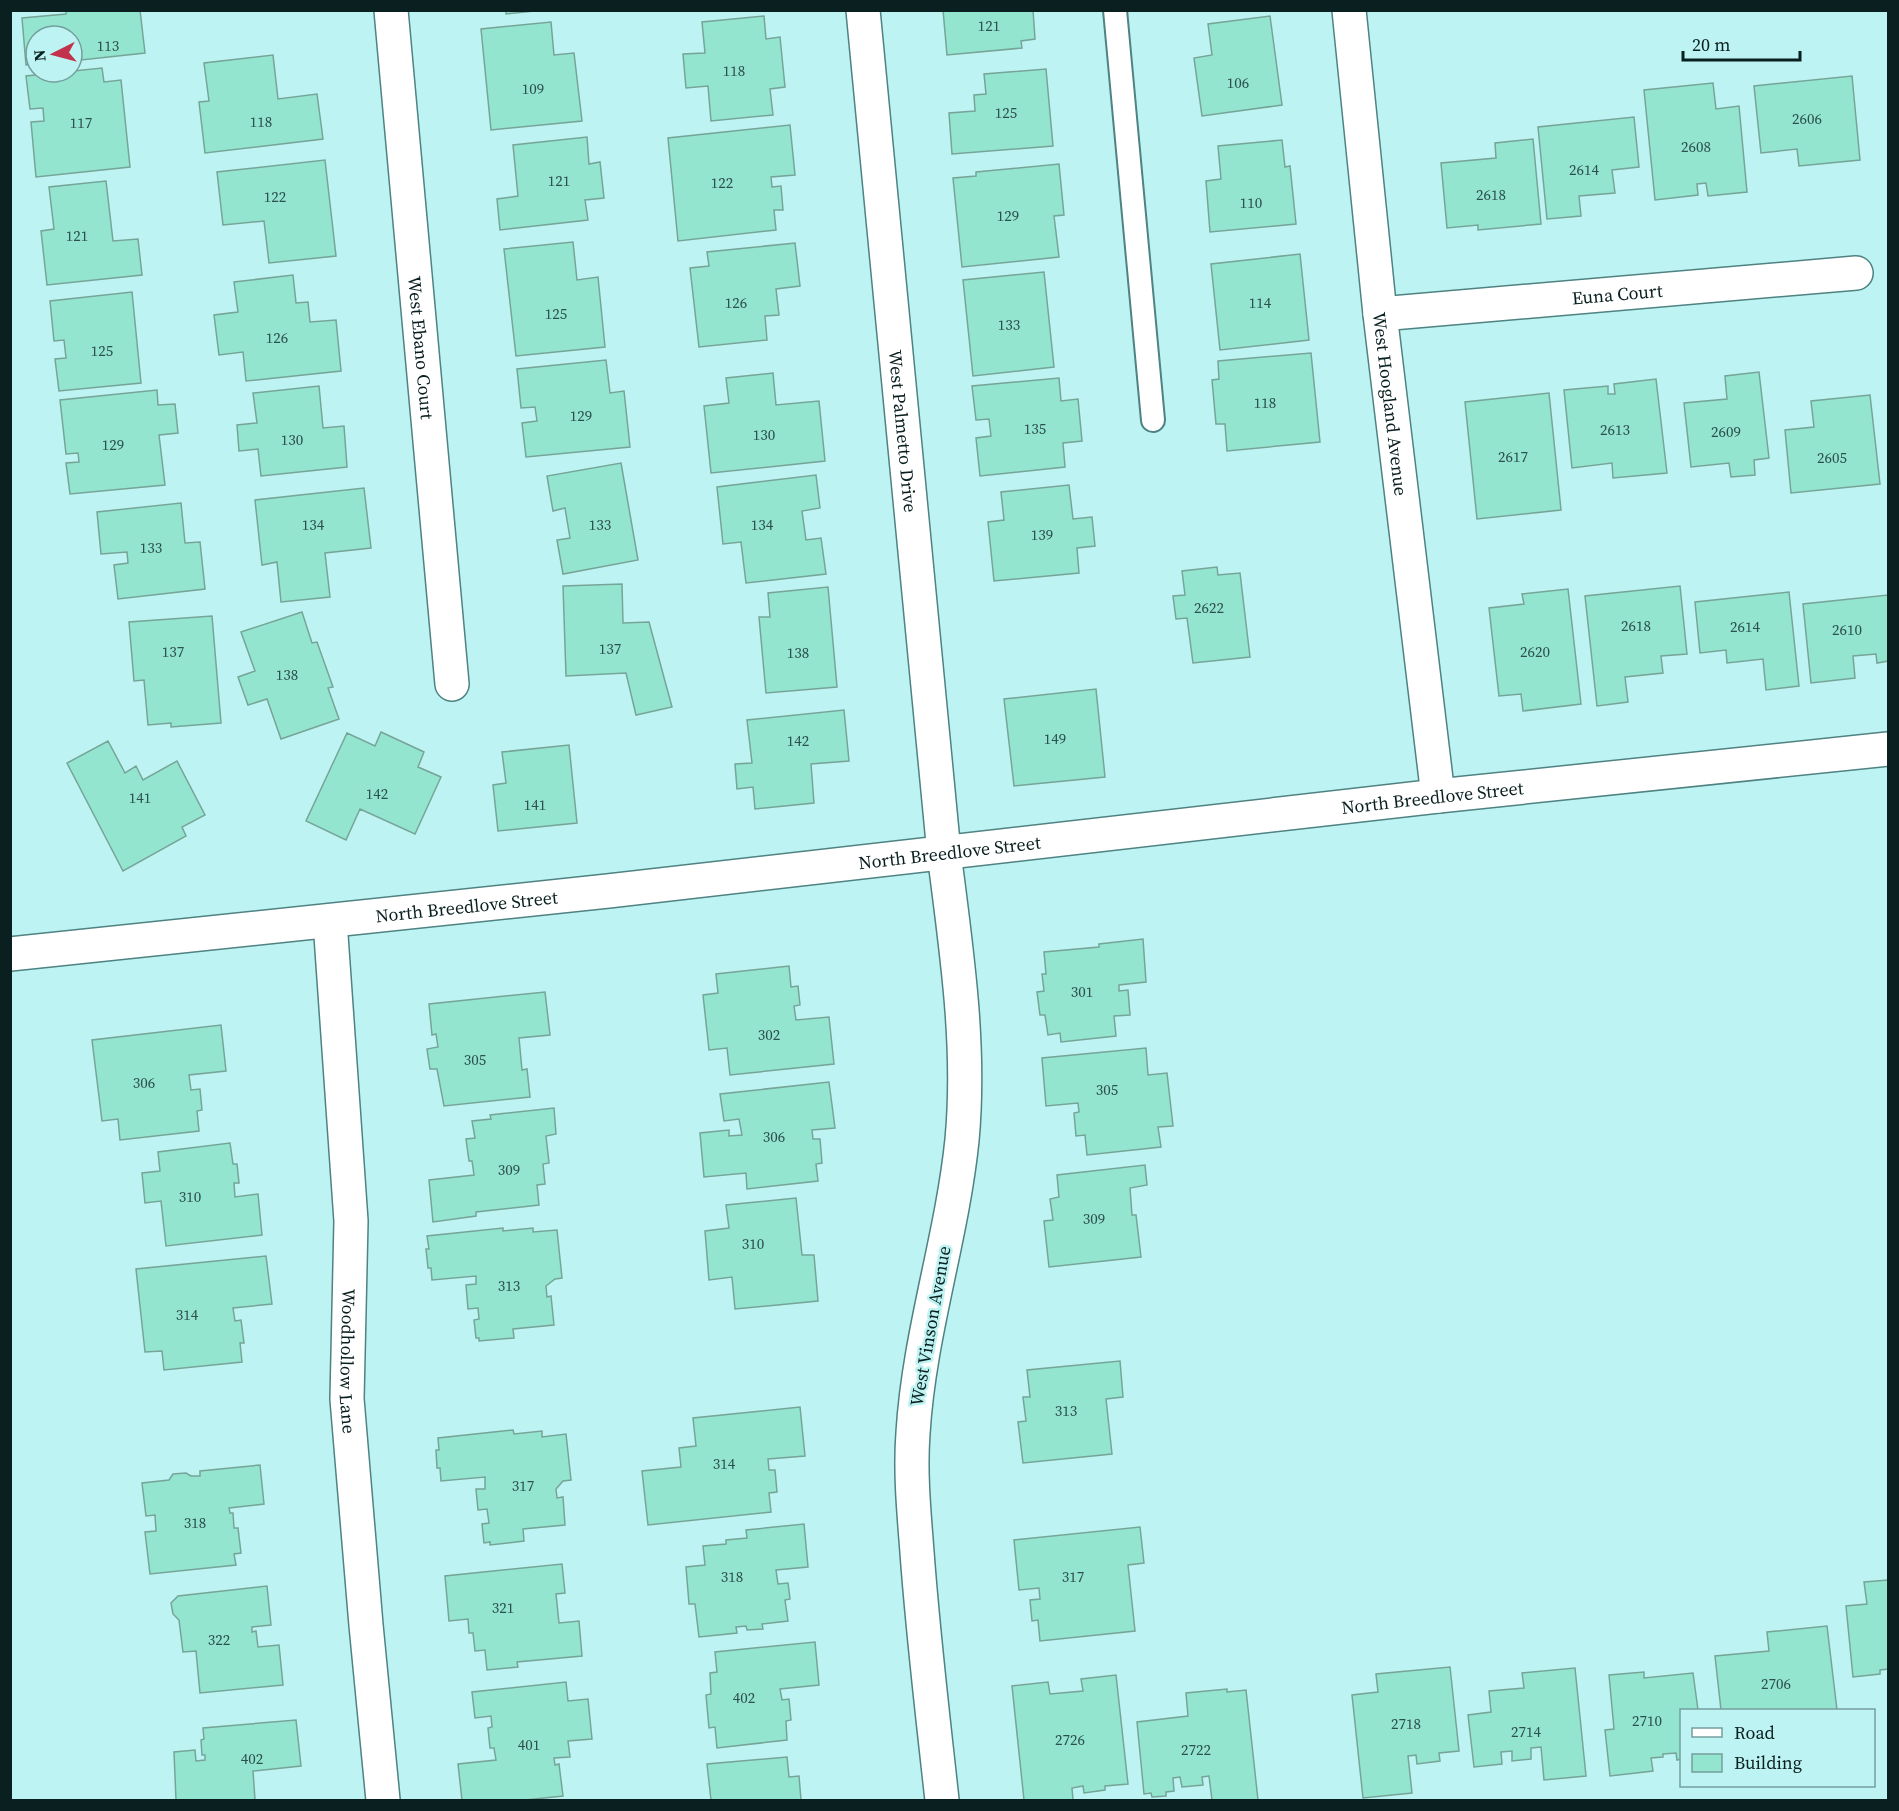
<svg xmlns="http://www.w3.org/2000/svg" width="1899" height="1811" viewBox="0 0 1899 1811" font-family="'Source Serif 4',serif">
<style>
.building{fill:#94e5d0;stroke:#76a598;stroke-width:1.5}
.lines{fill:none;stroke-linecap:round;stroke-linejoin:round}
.service-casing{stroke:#4f8282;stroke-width:26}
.minor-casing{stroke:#4f8282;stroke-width:36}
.tertiary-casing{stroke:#4f8282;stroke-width:36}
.service{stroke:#fff;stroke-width:22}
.minor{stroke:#fff;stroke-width:33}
.tertiary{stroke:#fff;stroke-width:33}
.labels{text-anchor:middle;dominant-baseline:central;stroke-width:5;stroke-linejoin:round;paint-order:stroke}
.number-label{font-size:15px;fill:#2c504b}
.street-label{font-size:18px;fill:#0a1f1f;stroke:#bdf3f2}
</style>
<rect width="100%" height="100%" fill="#bdf3f2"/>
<path class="building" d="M66,10h74l5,43 -73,8v-25h-36v28l-10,1 -4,-47 44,-4z
M506,10h38l-38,4z
M943,10h90l2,29 -14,2 1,7 -75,7z
M764,16l2,23 14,-2 5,50 -15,2 3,26 -62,6 -3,-35 -22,2 -3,-34 22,-1 -3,-31z
M1270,16l12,89 -80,11 -8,-58 18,-3 -4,-31z
M551,22l3,33 20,-2 8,68 -91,9 -10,-101z
M273,55l5,44 39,-5 6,45 -118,14 -6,-51 10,-1 -5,-38z
M102,68l2,14 17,-2 9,87 -94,10 -5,-55 13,-1 -1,-13 -13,1 -4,-33z
M1046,69l7,77 -101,8 -3,-41 26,-2 -1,-16 12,-1 -2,-20z
M1852,76l8,84 -61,6 -2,-17 -36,4 -7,-67z
M1713,83l3,26 23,-3 8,86 -39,4 -2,-13 -9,1 1,11 -43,5 -11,-110z
M1634,117l5,50 -27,3 3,23 -36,3 2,20 -34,3 -9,-92z
M790,125l5,50 -24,2 1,10 9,-1 2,24h-9l2,20 -98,11 -10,-103z
M587,137l2,27 11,-2 4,36 -19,2 3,20 -88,10 -3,-31 21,-3 -5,-51z
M1533,139l8,85 -63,6v-5l-31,3 -6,-65 55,-5 -1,-15z
M1282,140l3,27 5,-1 6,58 -86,8 -4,-51 15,-2 -3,-33z
M325,160l11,96 -67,7 -5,-42 -41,4 -6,-53z
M1059,164l5,51 -10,1 5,41 -97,10 -9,-89 23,-2v-4z
M106,181l7,60 25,-2 4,36 -95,10 -6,-54 13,-2 -5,-42z
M573,242l4,38 21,-3 7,70 -89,9 -12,-107z
M795,243l5,43 -24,3 3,26 -14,1 2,24 -68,7 -9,-79 19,-2 -2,-14z
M1300,254l9,86 -89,10 -9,-86z
M1044,272l10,95 -81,9 -10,-96z
M293,275l3,28 12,-1 2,20 26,-2 5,51 -95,10 -3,-29 -24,3 -5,-40 24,-3 -4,-30z
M132,292l9,91 -82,8 -4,-32 11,-1 -2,-18 -10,1 -4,-40z
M1311,353l9,89 -93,9 -2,-27h-9l-4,-44 7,-1 -1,-18z
M606,360l4,33 14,-2 6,56 -104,10 -4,-34 15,-2 -2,-14 -14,1 -4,-39z
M1759,372l10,86 -15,2 1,15 -24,2 -2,-14 -38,4 -7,-64 43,-4 -2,-23z
M773,373l3,32 43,-4 6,60 -114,12 -7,-67 25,-3 -3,-25z
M1059,378l2,23 17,-2 4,42 -19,2 2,24 -85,9 -4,-38 15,-2 -2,-17 -13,1 -4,-34z
M1656,379l11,94 -54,5 -1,-15 -40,5 -8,-78 44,-4v8h7l-1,-10z
M319,386l4,42 21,-2 3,41 -86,9 -3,-27 -19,2 -2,-26 20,-2 -4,-30z
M157,390l1,15 17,-1 3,29 -19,2 6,50 -95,9 -4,-31 13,-1 -1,-9 -12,1 -6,-54z
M1549,393l12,117 -84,9 -12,-117z
M1870,395l10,89 -89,9 -6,-63 29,-3 -3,-26z
M621,463l17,97 -75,14 -6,-34 13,-2 -5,-30 -12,3 -6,-35z
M816,475l4,33 -18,3 4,29 15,-2 5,36 -80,9 -5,-41 -18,2 -6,-57z
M1069,485l4,34 19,-2 3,29 -18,2 2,25 -85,8 -6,-59 16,-2 -3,-28z
M364,488l7,60 -46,5 5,44 -49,5 -4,-40 -15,3 -7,-65z
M181,503l4,40 15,-1 5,47 -87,10 -4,-34 14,-2 -1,-11 -26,2 -4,-42z
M1217,567l1,8 22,-2 10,84 -57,6 -6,-45 -11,1 -3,-23 12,-1 -3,-24z
M622,584l1,39 26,-1 23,85 -36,8 -10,-42 -60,3 -3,-90z
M1680,586l7,68 -26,2 2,17 -38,4 3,25 -31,4 -12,-110z
M828,587l9,100 -71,6 -7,-76h11l-2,-24z
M1568,589l13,115 -58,7 -2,-17 -22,2 -10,-88 35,-4 -2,-10z
M1789,592l10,94 -33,4 -3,-31 -36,4 -1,-13 -26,3 -5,-51z
M1888,595v66l-11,2 -1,-9 -23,2 2,22 -44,5 -8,-79z
M302,612l10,31 5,-1 16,45 -5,1 11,31 -58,20 -14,-40 -19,6 -10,-28 17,-6 -14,-39z
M212,616l9,107 -50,4v-4l-23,2 -4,-45 -10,1 -5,-59z
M1096,689l9,88 -91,9 -10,-87z
M844,710l5,51 -38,3 3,39 -59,6 -2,-22 -16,2 -2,-25 17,-1 -5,-43z
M381,732l43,20 -6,15 23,10 -26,57 -55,-25 -14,31 -40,-19 41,-88 28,13z
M108,741l17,32 11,-7 7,14 34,-19 28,54 -23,12 4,9 -63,35 -56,-108z
M569,745l8,78 -79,8 -5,-46 13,-2 -4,-31z
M1143,939l3,43 -27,3v6l9,-1 2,25 -16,1 2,20 -55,6 -1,-9 -12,2 -3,-20h-5l-3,-23 7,-1 -2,-17h4l-2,-22 55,-5v-3z
M789,966l2,21 7,-1 2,19 -6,1 2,14 33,-3 5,47 -104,11 -3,-27 -18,2 -6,-55 15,-2 -2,-19z
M545,992l5,43 -31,3 3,32 5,-1 3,28 -86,9 -7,-37h-7l-3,-20 11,-2 -2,-13 -4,1 -3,-31z
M221,1025l5,46 -37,4 2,15 9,-1 2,21 -5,1 2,20 -79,9 -2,-21 -16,2 -10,-81z
M1146,1048l2,27 19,-2 6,53 -15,1 3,20 -74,8 -2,-20 -9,1 -2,-23 5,-1 -1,-9 -32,3 -4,-48z
M829,1082l6,46 -23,2 1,9h7l2,24 -6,1 2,17 -71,8 -1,-16 -42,4 -4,-44 29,-3v6l13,-1 -3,-16 -15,2 -4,-27z
M554,1108l2,26 -10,2 3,27 -6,1 2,20 -8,1 2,20 -63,7v4l-43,6 -4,-42 45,-5 -2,-14h-3l-3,-22 9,-1 -3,-17 19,-2 -1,-4z
M230,1143l3,21h4l2,19h-5l1,14 23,-3 4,41 -96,11 -5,-45 -16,2 -3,-30 18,-2 -2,-19z
M1145,1165l2,20 -17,3 2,27h4l5,42 -92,10 -5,-46 9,-1 -3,-21 9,-2 -2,-22z
M796,1198l6,57h12l4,46 -83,8 -3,-32 -23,3 -4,-49 24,-3 -3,-23z
M503,1228v3l30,-3v4l24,-2 5,48 -7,1 -9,7 1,11 4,-1 3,29 -41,4 1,9 -35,3v-3h-3l-2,-18 5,-1 -1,-11 -10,1 -2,-24 10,-1v-8l-44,4 -1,-12h-3l-2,-19h3l-2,-13z
M266,1256l6,48 -39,4 2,13 6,-1 3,23h-4l2,19 -78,8 -2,-19 -17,1 -9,-83z
M1120,1361l3,36 -17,2 6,55 -89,9 -5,-41 8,-1 -3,-24h7l-3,-27z
M800,1407l5,49 -37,3 1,11h6l2,22 -8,1 2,19 -123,13 -6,-54 39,-4 -2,-19 17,-2 -3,-28z
M513,1430l1,4 28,-3v6l24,-3 5,46 -8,1 -7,8 1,9 6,-1 2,28 -42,4 1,12 -34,4v-3l-6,1 -2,-19 7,-1 -2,-14 -9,1 -2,-21h9v-12l-44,4 -1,-13h-3l-1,-18h3l-1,-12z
M260,1465l4,39 -35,4 1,5h3l1,15h4l3,25 -7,1 2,11 -86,9 -5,-42 11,-1 -1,-16 -9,1 -4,-33 27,-3 4,-6 13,-1 5,3h9v-5z
M804,1524l4,43 -32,3 2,14 10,-1 2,16 -5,1 3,21 -26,3 1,5 -16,1 -1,-4 -10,1 1,6 -38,4 -4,-33h-6l-3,-37 19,-2 -2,-19 23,-2v-4l21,-2 -1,-8z
M1140,1527l4,36 -16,2 7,66 -95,10 -2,-21 -6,1 -2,-21 10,-1 -1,-11 -20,2 -5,-50z
M562,1564l3,29 -9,1 3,29 20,-2 3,35 -65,6 1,5 -31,3 -2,-20 -10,1 -2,-18h-4l-1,-14 -19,2 -4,-45z
M1888,1580v89l-8,1v4l-27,3 -7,-71 21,-2 -3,-22z
M267,1586l4,39 -19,2v5l4,-1 2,16 21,-2 4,40 -83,8 -4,-42 -13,1 -4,-32 -6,-6 -2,-11 7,-7z
M1827,1626l10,84h-116l-6,-54 54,-5 -2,-19z
M815,1642l4,43 -39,4 2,11 7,-1 2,21 -5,1 1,19 -70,8 -2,-21 -6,1 -3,-33 5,-1 -1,-21 7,-1 -2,-20z
M1450,1667l9,84 -20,2 1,8 -23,3 -1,-9 -8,1 4,37 -49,5 -11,-103 26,-3 -2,-18z
M1575,1668l11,108 -42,4 -3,-33 -10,1v11l-19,2v-10l-11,1 1,12 -28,3 -6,-52 23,-3 -2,-21 35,-3 -2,-15z
M1644,1672v6l49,-5 5,37h-16v49l-5,1 -1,-7 -13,1v3l-12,1 2,13 -43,5 -5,-46 9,-1 -5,-54z
M1116,1675l12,109 -23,2v4l-21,3 -1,-7 -11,2 1,12h-49l-12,-114 36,-4 2,12 33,-3 -2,-12z
M566,1682l2,19 20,-2 4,40 -24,2 2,16 -16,1 1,7 4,-1 4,32 -38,4h-63l-4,-36 38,-4 -2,-12h-4l-2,-20 4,-1 -1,-11 -16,2 -3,-26z
M1227,1689v3l19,-2 12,110h-46l-3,-24 -7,1 1,8 -21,2 -2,-10 -7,1 1,13 -8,1v4l-14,1 -1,-4 -7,1 -7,-72 51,-6 -2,-23z
M296,1720l5,46 -48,5 2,29h-79l-2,-48 21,-2 1,11 9,-1v-5h-3l-1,-15 3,-1 -1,-11z
M787,1757l2,20 10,-1 2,24h-90l-4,-36z"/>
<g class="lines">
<g class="service-casing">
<path id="service" d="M1115,10l38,410"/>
</g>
<g class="minor-casing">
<g id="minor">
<path id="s1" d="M391,10l61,674"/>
<path id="s2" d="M863,10l81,843c12,95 27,191 18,287 -10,98 -43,194 -49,293 -3,40 1,80 4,119 6,83 16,166 25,248"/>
<path id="s3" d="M1349,10l31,304 58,482"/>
<path id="s4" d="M1380,314l476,-41"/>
<path id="s5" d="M330,921l21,300 -4,178 19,226 17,175"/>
</g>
</g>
<g class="tertiary-casing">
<g id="tertiary">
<path id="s6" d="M10,954l598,-63 830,-95 450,-47"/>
</g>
</g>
<use href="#service" class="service"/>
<use href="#minor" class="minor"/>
<use href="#tertiary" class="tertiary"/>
</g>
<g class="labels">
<g class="number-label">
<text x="989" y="25">121</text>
<text x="108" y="45">113</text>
<text x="734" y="70">118</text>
<text x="1238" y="82">106</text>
<text x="533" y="88">109</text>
<text x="1006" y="112">125</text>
<text x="1807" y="118">2606</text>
<text x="261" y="121">118</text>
<text x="81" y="122">117</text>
<text x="1696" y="146">2608</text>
<text x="1584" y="169">2614</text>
<text x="559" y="180">121</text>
<text x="722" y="182">122</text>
<text x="1491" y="194">2618</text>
<text x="275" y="196">122</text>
<text x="1251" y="202">110</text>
<text x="1008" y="215">129</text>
<text x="77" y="235">121</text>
<text x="736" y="302">126</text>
<text x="1260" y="302">114</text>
<text x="556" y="313">125</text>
<text x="1009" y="324">133</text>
<text x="277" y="337">126</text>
<text x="102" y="350">125</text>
<text x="1265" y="402">118</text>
<text x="581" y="415">129</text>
<text x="1035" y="428">135</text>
<text x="1615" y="429">2613</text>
<text x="1726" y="431">2609</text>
<text x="764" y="434">130</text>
<text x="292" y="439">130</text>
<text x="113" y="444">129</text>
<text x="1513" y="456">2617</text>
<text x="1832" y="457">2605</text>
<text x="313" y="524">134</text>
<text x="600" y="524">133</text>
<text x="762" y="524">134</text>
<text x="1042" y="534">139</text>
<text x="151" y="547">133</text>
<text x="1209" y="607">2622</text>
<text x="1636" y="625">2618</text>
<text x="1745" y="626">2614</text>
<text x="1847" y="629">2610</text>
<text x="610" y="648">137</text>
<text x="173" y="651">137</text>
<text x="1535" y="651">2620</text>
<text x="798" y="652">138</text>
<text x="287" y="674">138</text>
<text x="1055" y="738">149</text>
<text x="798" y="740">142</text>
<text x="377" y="793">142</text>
<text x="140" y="797">141</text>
<text x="535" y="804">141</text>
<text x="1082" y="991">301</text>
<text x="769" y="1034">302</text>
<text x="475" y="1059">305</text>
<text x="144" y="1082">306</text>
<text x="1107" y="1089">305</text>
<text x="774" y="1136">306</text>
<text x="509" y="1169">309</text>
<text x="190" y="1196">310</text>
<text x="1094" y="1218">309</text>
<text x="753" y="1243">310</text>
<text x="509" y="1285">313</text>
<text x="187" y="1314">314</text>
<text x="1066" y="1410">313</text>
<text x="724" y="1463">314</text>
<text x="523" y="1485">317</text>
<text x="195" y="1522">318</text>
<text x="732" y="1576">318</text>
<text x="1073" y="1576">317</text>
<text x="503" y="1607">321</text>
<text x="219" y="1639">322</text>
<text x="1776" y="1683">2706</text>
<text x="744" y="1697">402</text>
<text x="1647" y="1720">2710</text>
<text x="1406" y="1723">2718</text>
<text x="1526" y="1731">2714</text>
<text x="1070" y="1739">2726</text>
<text x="529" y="1744">401</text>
<text x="1196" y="1749">2722</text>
<text x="252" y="1758">402</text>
</g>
<g class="street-label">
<text stroke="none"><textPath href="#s4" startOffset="238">Euna Court</textPath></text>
<text stroke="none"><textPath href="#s1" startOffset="339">West Ebano Court</textPath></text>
<text stroke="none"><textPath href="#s3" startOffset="396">West Hoogland Avenue</textPath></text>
<text stroke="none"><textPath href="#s2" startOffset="423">West Palmetto Drive</textPath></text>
<text stroke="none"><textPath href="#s6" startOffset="1431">North Breedlove Street</textPath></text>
<text stroke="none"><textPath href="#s6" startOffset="945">North Breedlove Street</textPath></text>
<text stroke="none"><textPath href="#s6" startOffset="459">North Breedlove Street</textPath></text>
<text transform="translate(930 1326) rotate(-80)">West Vinson Avenue</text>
<text stroke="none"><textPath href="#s5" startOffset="441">Woodhollow Lane</textPath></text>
</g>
</g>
<rect width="1899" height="1811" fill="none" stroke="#0a1f1f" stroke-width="24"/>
<rect x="1680" y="1709" width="195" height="78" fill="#bdf3f2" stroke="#759e9e" stroke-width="1.5"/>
<rect x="1692" y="1728" width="30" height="9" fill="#ffffff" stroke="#759e9e" stroke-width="1.5"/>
<text x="1734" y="1739" font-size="18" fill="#0a1f1f">Road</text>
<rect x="1692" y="1754" width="30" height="18" fill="#94e5d0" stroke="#759e9e" stroke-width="1.5"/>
<text x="1734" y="1769" font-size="18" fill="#0a1f1f">Building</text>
<g transform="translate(54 54) rotate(264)"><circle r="28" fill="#bdf3f2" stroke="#759e9e" stroke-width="1.5"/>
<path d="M0-4.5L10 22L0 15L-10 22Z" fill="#c2324c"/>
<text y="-9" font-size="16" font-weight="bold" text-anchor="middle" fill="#0a1f1f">N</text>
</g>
<path d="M1683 51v9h117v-9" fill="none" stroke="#0a1f1f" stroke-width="3"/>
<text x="1692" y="51" font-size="18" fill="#0a1f1f" stroke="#bdf3f2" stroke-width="4.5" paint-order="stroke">20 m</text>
</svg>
